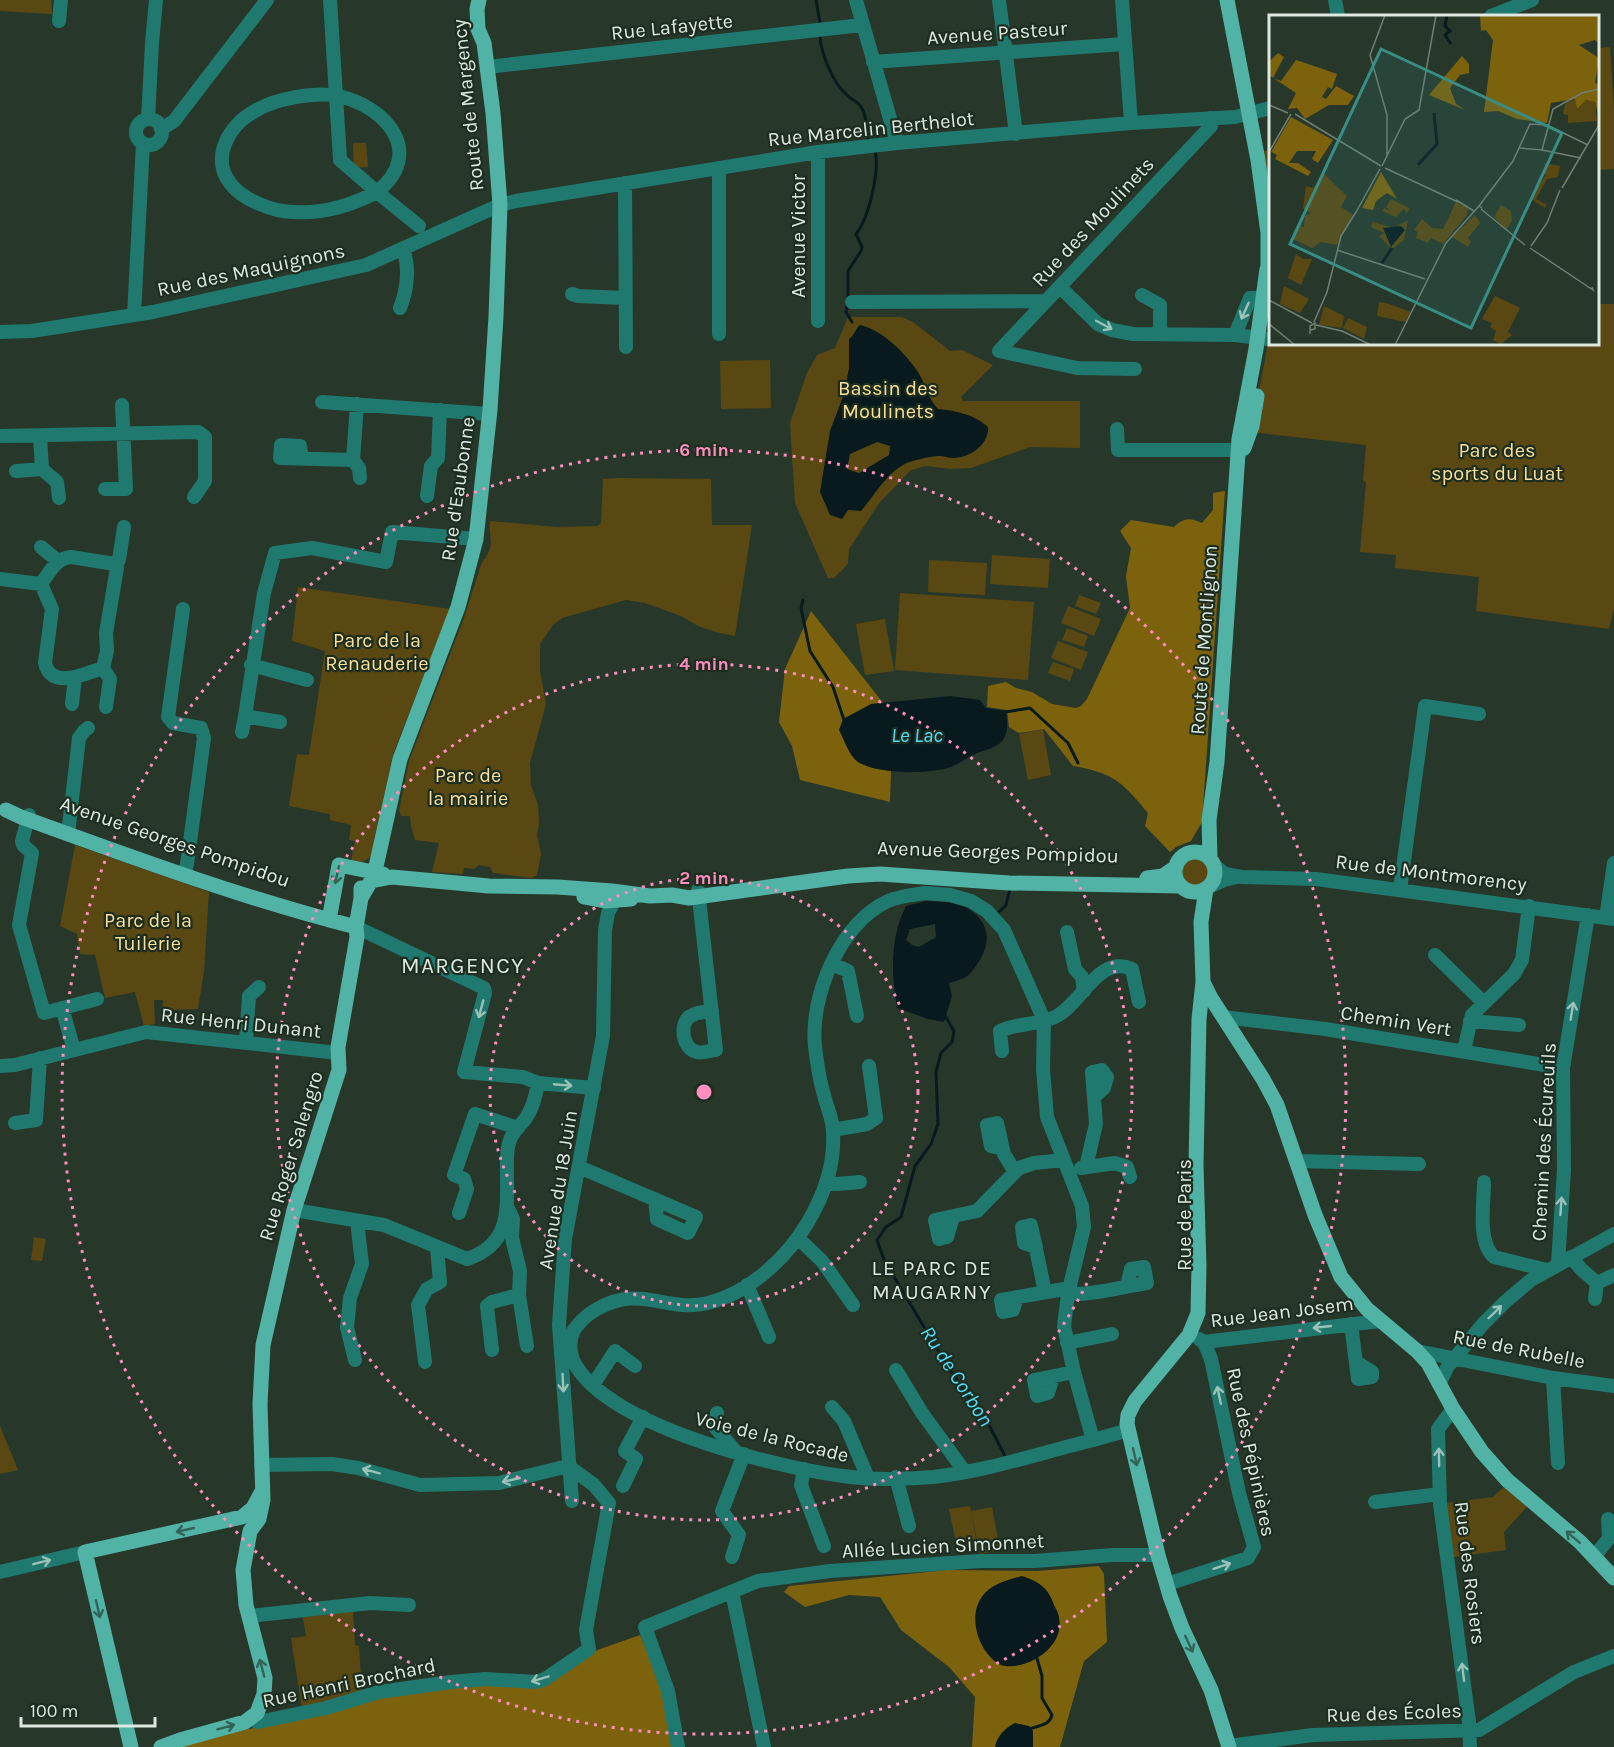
<svg xmlns="http://www.w3.org/2000/svg" width="1614" height="1747" viewBox="0 0 1614 1747" font-family="Karla,sans-serif">
<style>
.green{fill:#5a4812}
.forest{fill:#7c620d}
.water{fill:#081a1e;fill-rule:evenodd}
.lines{fill:none;stroke-linecap:round;stroke-linejoin:round}
.stream{stroke:#081a1e;stroke-width:3}
.minor{stroke:#20796f;stroke-width:14}
.major{stroke:#51b3a6;stroke-width:15}
.oneway{stroke:#9bc1b8}
.oneway2{stroke:#326356}
.ring{fill:none;stroke:#fe8ebd;stroke-width:3;stroke-dasharray:3 6}
.labels{text-anchor:middle;dominant-baseline:central;stroke-width:4.5;stroke-linejoin:round;paint-order:stroke}
.street-label{font-size:20px;fill:#dde8e0;stroke:#1d2e21}
.park-label{font-size:20px;fill:#fbdf9a;stroke:#1d2e21}
.water-label{font-size:21px;font-style:italic;fill:#54ddfb;stroke:#1d2e21}
.neighbourhood-label{font-size:21px;letter-spacing:1.5px;fill:#dde8e0;stroke:#1d2e21}
.quarter-label{font-size:22px;letter-spacing:1.5px;fill:#dde8e0;stroke:#1d2e21}
.inset-river{fill:none;stroke:#081a1e;stroke-width:3}
.inset-road{fill:none;stroke:#707e73;stroke-width:1.5}
.view{fill:#388d85;fill-opacity:0.15;stroke:#388d85;stroke-width:3}
.inset-edge{fill:none;stroke:#dde8e0;stroke-width:3}
.centre{fill:#fe8ebd;stroke:#1d2e21;stroke-width:3}
.ring-label{font-size:18px;text-anchor:middle;font-weight:bold;fill:#fe8ebd;stroke:#1d2e21;stroke-width:4.5;stroke-linejoin:round;paint-order:stroke}
</style>
<rect width="100%" height="100%" fill="#27382b"/>
<path class="green" d="M0,0h51l1,14 -52,-3z
M1610,47l4,63v59l-16,1v-122z
M353,143h13l2,24 -14,1z
M1270,150v44l-6,-43z
M1598,304h16v304l-5,21 -133,-18 3,-34 -84,-9 1,-13 -36,-3 6,-70 -3,-1 3,-36 -115,-13 19,-99v11h328z
M848,317h54l11,5 37,29 12,-1 31,15 -32,32 2,4h117v47l-50,-1 -59,21 -20,1 -25,-3 -15,4 -31,32 -31,47 -1,15 -14,14h-6l-33,-75 -5,-80 17,-50 10,-18 18,-7z
M770,360l1,48 -50,1 -1,-48z
M615,478l96,1 1,46h40l-17,111 -19,-4 -18,-6 -17,-10 -36,-13 -19,-3 -64,18 -9,7 -13,19v27l6,33 -16,59 1,22 7,20 1,18 -2,12 4,19 -4,21 -6,3 -38,-5 -3,-6 -11,-2 -5,4 -10,-1 -1,6 -31,-2 7,-29 -24,-3 -4,-14 -1,-10h-9l-2,-5 10,-50 55,-143 18,-56c15,-18 6,-23 8,-41l67,6 41,-1 3,-3 2,-44z
M992,555l58,4 -2,29 -58,-4z
M929,560l58,3 -2,32 -57,-3z
M298,587l152,22 -57,145 -22,103 -9,5 -11,-1 4,-20 -6,-1 2,-15 -21,-5v-6l-41,-8 8,-52 12,1 16,-104 -33,-10z
M900,593l134,9 -6,78 -133,-10z
M1079,595l22,8 -5,11 -21,-8z
M1068,606l33,13 -7,17 -33,-13z
M885,619l9,52 -29,4 -9,-51z
M1067,628l21,8 -4,11 -22,-7z
M1058,641l30,11 -7,18 -30,-12z
M1053,662l21,7 -4,12 -22,-8z
M1043,729l8,46 -23,5 -9,-46z
M75,845l134,47 -5,79 -6,38 -36,1 1,-10h-9l1,24 -11,2 -9,-34 -30,6 -10,-43 -15,-1 -3,-20 -17,-8z
M1182 873a14 14 0 1 1 28 0a14 14 0 1 1-28 0Z
M34,1237l12,2 -4,22 -11,-1z
M0,1426l18,44 -18,4z
M1504,1487l23,20 -23,25 2,18 -52,7 -8,-54 47,-6z
M970,1506l8,43 -20,4 -9,-44z
M992,1507l8,43 -20,4 -9,-43z
M353,1609l2,36 4,1 3,45 -60,18 -11,-71 15,-2 -4,-24z"/>
<path class="forest" d="M1225,491l-23,331 -11,19 -15,6 -6,5 -25,-26 3,-13c-26,-31 -34,-40 -75,-47l-29,-37 -25,4 -10,-6 -2,-17 -20,-3 1,-21 18,-4 10,6 16,4 20,12 24,4 5,-2 6,-7 43,-91 -4,-32 5,-28 -11,-17 11,-11 43,7c9,-9 16,-10 28,-4l11,-13v-17z
M811,611l72,92 -12,1 -16,55 4,4 32,8 -1,31 -90,-22 -8,-34 -13,-24 6,-53z
M1099,1566l5,8 3,68 -23,19 -24,86h-88l3,-50 -26,-30 -48,-37 -21,-33 -31,-2 -44,12 -21,-15 5,-6 158,-16 90,1z
M640,1635l25,57 9,55h-503l15,-7 97,-17 97,-29 103,-11 61,3 45,-33z"/>
<path class="water" d="M860,325c23,5 46,29 58,47 8,13 10,27 20,37 19,2 35,5 50,18 1,18 -18,31 -35,31 -4,0 -9,-2 -14,-2 -9,0 -24,4 -32,7 -20,9 -32,32 -46,48l-13,-1 -6,9 -12,-4 -10,-23 10,-61 14,-37 5,-26v-29c6,-4 6,-10 11,-14zM877,442l13,4 -1,9 -30,18 -12,-4 3,-15z
M950,696l30,4 6,8 20,3c1,10 3,18 -2,27 -7,12 -20,11 -31,17 -10,5 -18,12 -29,14 -23,5 -66,5 -86,-7 -9,-6 -14,-23 -19,-32l4,-11 28,-15z
M926,901c13,1 29,0 41,7 23,14 25,34 11,55 -3,4 -7,11 -12,14 -5,3 -12,4 -17,6l3,13 -8,26 -16,-3 -31,-11c-6,-34 -7,-71 9,-102zM935,924l1,13 -17,10 -7,-2 -6,-5 4,-11z
M1022,1576c17,6 26,11 32,29 2,4 5,9 5,13 6,28 -29,51 -54,48 -9,-1 -16,-10 -21,-17 -14,-24 -13,-54 16,-66 7,-3 15,-5 22,-7z
M1015,1723l14,3 4,5v16h-38c2,-11 10,-19 20,-24z"/>
<g class="lines">
<path class="stream" d="M816,0l4,23
M820,36c1,18 13,47 27,59 4,5 11,6 14,12 7,9 4,21 7,32
M848,298v-27l13,-20 1,-4 -6,-13c13,-16 24,-64 19,-84
M847,305l-1,7 6,10
M803,600l-2,8 9,43 23,36 11,33
M1005,712l25,-4 38,35 10,20
M998,913l8,-8 4,-16
M943,1012l11,19 -2,11 -11,11 -5,19 2,52 -7,20 -16,22 -14,51 -15,10 -9,13 7,20 64,107 42,60 16,31
M1030,1729c9,-4 19,-3 22,-14l-10,-17v-22l-6,-21"/>
<path class="minor" d="M330,0l10,160 37,32c-25,13 -54,22 -83,20 -20,0 -52,-12 -64,-29 -20,-26 0,-59 25,-72 19,-12 61,-20 83,-15 48,10 88,57 39,96l42,34
M856,0l41,143
M999,0l17,134
M1122,0l9,123
M1335,0l3,16
M1491,16l41,-16
M59,21l2,-21
M873,62l251,-18
M487,67l375,-42
M148,119l4,-76 4,-43
M136 132a13 13 0 1 1 26 0a13 13 0 1 1-26 0Z
M161,129l13,-8 93,-121
M719,168v166
M625,183l1,164
M1060,287l38,37 14,6 21,4 102,1 32,4
M572,294l6,2 47,2
M1142,295l18,10v28
M852,302l193,-1
M400,308c7,-17 10,-41 3,-59
M134,315l9,-172
M818,321v-169
M0,332l32,-1 121,-19 213,-47 134,-60 16,-4 302,-49 79,-9 234,-20 104,-6 35,-9
M1235,335l15,-37h13
M1135,369l-58,-1 -78,-17 212,-225 -1,-8
M322,402l167,12
M1117,429l1,21h125
M0,436l198,-4 7,5v44l-11,16
M40,436l2,33
M302,458l-2,-12 -19,-1 -1,13 73,2 4,-56
M353,460l6,8 1,10
M16,471l26,-2 15,13 2,16
M105,489h21l-4,-84
M427,496l4,-30 7,-8 2,-48
M41,547l17,14
M71,557l44,7 2,4 -11,65 1,18 -4,17c-17,5 -51,23 -58,-5l7,-54 -11,-25c8,-11 15,-26 30,-27z
M115,564l4,-4 5,-33
M0,579l41,5
M183,609l-15,108 5,6 28,5 3,10 -17,126 -3,11
M251,665l56,15
M103,668l7,11 -4,28
M72,704l3,-27
M280,722l-35,-6 19,-123 11,-40 37,-5 74,14 6,-30 84,7
M242,732l3,-16
M29,815l-7,26 1,4 9,8 -13,72 25,88 53,-14
M68,834l11,-96 5,-7 4,-3
M1215,866l10,8 17,3 74,2 298,40
M1211,886l13,-6 13,-3
M698,890l18,160c-5,0 -14,4 -19,2 -14,-3 -18,-26 -8,-35 6,-5 15,-5 23,-6
M1400,890l25,-184 54,8
M925,893l25,2 21,6 16,10 17,19 40,90 -1,49 4,48 35,89 2,21 -16,67 -4,32 10,46 19,68c-53,13 -106,31 -160,37 -23,2 -59,3 -82,0 -67,-7 -248,-51 -278,-117 -4,-11 -4,-20 1,-30 6,-9 14,-16 23,-21 45,-25 69,4 111,-6 41,-10 79,-45 100,-81 16,-27 27,-59 25,-90 0,-13 -6,-24 -9,-37 -5,-16 -7,-32 -9,-49 -5,-50 25,-123 73,-145 11,-5 24,-6 37,-8z
M1606,918l8,-55
M356,927l128,61 1,5 -21,79 59,5 15,6 56,5
M1067,932l8,37 7,8 2,14
M1435,955l49,48
M832,964l16,7 9,45
M62,1008l12,42
M1223,1017l102,12 238,39
M1470,1021l49,4
M246,1042l3,-46 10,-9
M1465,1046l7,-31 42,-41 8,-14 7,-54
M1002,1051l-2,-20c17,-8 38,-6 55,-14 27,-13 43,-63 77,-48l7,33
M0,1066l15,-1 131,-33 192,21
M15,1123l21,-3 4,-62
M833,1130l34,-6 9,-6 -7,-52
M1003,1149l-12,-3 -4,-21 10,-2 7,31 11,18
M1297,1161l122,3
M579,1167l117,50 -8,16 -31,-14 -2,-20
M1086,1167l10,-43 -4,-52 10,-2 5,7 -3,11 -10,9
M1081,1168l34,-5 12,4 3,10
M826,1182l11,2 23,-2
M1484,1182c0,21 -7,60 10,75l53,13
M294,1210l90,15 83,34c44,-15 40,-48 40,-87 0,-11 -1,-22 3,-32 3,-9 11,-15 16,-22 7,-10 10,-23 12,-35
M459,1213l8,-24 -3,-10 -10,-4 21,-61 43,14
M953,1217l-6,20 -8,2 -4,-19 42,-9 42,-43 15,-5 30,-3
M798,1238l24,23 31,44
M1036,1247l-12,-4 -2,-16 9,-2 14,67
M1571,1257l10,12 16,14 -2,16
M1558,1264l6,-94 -1,-102 25,-153
M1597,1283l17,-8
M747,1285l22,52
M1068,1294c26,1 53,-7 79,-11l-3,-16 -13,2 -4,17
M519,1295l8,51
M1017,1297l-4,13 -10,2 -2,-12 69,-12
M1351,1324l7,55 14,-2v-5l-16,-10
M1199,1339l5,3 176,-21
M1067,1343l45,-9
M492,1350l-5,-44 5,-4 27,-7 1,-24 -8,-33 1,-19 -4,-9
M1417,1351l136,27 61,8
M355,1360l-8,-33 3,-29 12,-34 -5,-43
M425,1362l-7,-57 9,-16 13,-7 -3,-34
M896,1370l26,43 43,59
M1053,1377l-5,16 -11,3 -3,-16 40,-8
M1553,1378l5,85
M1439,1384l9,-18 35,-42 22,-22 26,-22 83,-46
M593,1385l22,-34 20,15
M832,1407l12,14 24,57
M1453,1409l-15,20 2,75 29,218 1,25
M717,1413l-3,13 23,27
M1093,1440l36,-10
M261,1465l71,-1 26,4 62,17 79,-2 69,-17
M804,1469l-3,16 23,61
M896,1477l13,49
M623,1486l13,-27 -11,-8 18,-34
M572,1501l-13,-176 6,-86 38,-203 2,-106 3,-17 8,-15 -1,-6
M1375,1502l65,-8
M732,1557l7,-22 -17,-24 22,-57
M1594,1557l15,-19 -1,-19
M0,1572l85,-20
M1167,1584l81,-26 6,-11 -15,-54 -28,-134 -7,-17
M732,1592l32,155
M249,1616l121,-13 39,2
M251,1719l7,3 68,-14 53,-16 72,-10 34,-3 51,3 9,-3 44,-30 -3,-19 23,-127 -15,-18 -26,-19
M1229,1746l84,-11 166,-5 95,-58 40,-16
M678,1747l-10,-56 -23,-64 113,-46 72,-10 151,-10h54l77,-6h46"/>
<path class="major" d="M1227,0l31,160 10,73v44
M1244,448l8,-22 5,-30
M6,810l15,7c110,40 221,81 335,110l5,-29v-10
M1175 872a20 20 0 1 1 40 0a20 20 0 1 1-40 0Z
M1210,858l-1,-38 8,-58 22,-323 17,-90 11,-80
M375,871l25,-112 58,-152 18,-68 14,-129 6,-93 4,-112 -7,-92 -9,-70 -6,-14 -1,-20 2,-9
M1147,878l16,-2 13,-9
M1206,889l-5,33 2,60 8,16 52,81 14,26 38,110 26,62 26,32 50,42 11,12 25,46 29,43 25,28 73,62 34,36
M584,897l21,4 26,-2
M361,898l10,-17 21,-4 97,9 69,1 54,4 38,5 22,-1 17,3 159,-22 32,-2 129,9 171,3
M329,920l10,-55 44,9
M1203,982l-4,37 -3,146 3,101 -1,47 -9,22 -54,66 -7,14 -1,9 31,131 12,41 12,32 29,62 18,57
M131,1747l-46,-195 157,-35 11,-9 8,-15
M161,1747l19,-7 65,-18 12,-9 7,-19 1,-16 -19,-73 -3,-35 7,-39 9,-12 4,-19 -3,-96 3,-59 31,-135 45,-140 -1,-23 19,-110 -1,-10"/>
</g>
<defs><path id="oneway-shaft" d="M-6 0H5M1.5-3L5.5 0L1.5 3" fill="none" stroke-width="1.6" stroke-linecap="round" stroke-linejoin="round" transform="scale(1.5)"/></defs>
<g class="oneway">
<use href="#oneway-shaft" transform="translate(1245 311) rotate(114)"/>
<use href="#oneway-shaft" transform="translate(1104 325) rotate(28)"/>
<use href="#oneway-shaft" transform="translate(481 1009) rotate(105)"/>
<use href="#oneway-shaft" transform="translate(1572 1011) rotate(-81)"/>
<use href="#oneway-shaft" transform="translate(563 1085) rotate(5)"/>
<use href="#oneway-shaft" transform="translate(1561 1206) rotate(-86)"/>
<use href="#oneway-shaft" transform="translate(1495 1312) rotate(-44)"/>
<use href="#oneway-shaft" transform="translate(1322 1327) rotate(174)"/>
<use href="#oneway-shaft" transform="translate(563 1383) rotate(87)"/>
<use href="#oneway-shaft" transform="translate(1219 1395) rotate(-102)"/>
<use href="#oneway-shaft" transform="translate(1439 1457) rotate(-91)"/>
<use href="#oneway-shaft" transform="translate(371 1471) rotate(-165)"/>
<use href="#oneway-shaft" transform="translate(511 1480) rotate(167)"/>
<use href="#oneway-shaft" transform="translate(42 1562) rotate(-14)"/>
<use href="#oneway-shaft" transform="translate(1222 1566) rotate(-18)"/>
<use href="#oneway-shaft" transform="translate(1463 1672) rotate(-97)"/>
<use href="#oneway-shaft" transform="translate(540 1679) rotate(163)"/>
</g>
<g class="oneway2">
<use href="#oneway-shaft" transform="translate(337 875) rotate(102)"/>
<use href="#oneway-shaft" transform="translate(1135 1457) rotate(77)"/>
<use href="#oneway-shaft" transform="translate(185 1530) rotate(167)"/>
<use href="#oneway-shaft" transform="translate(1573 1537) rotate(-139)"/>
<use href="#oneway-shaft" transform="translate(98 1609) rotate(77)"/>
<use href="#oneway-shaft" transform="translate(1189 1644) rotate(65)"/>
<use href="#oneway-shaft" transform="translate(262 1668) rotate(-105)"/>
<use href="#oneway-shaft" transform="translate(226 1727) rotate(-15)"/>
</g>
<g class="ring">
<circle cx="704" cy="1092" r="214"/>
<circle cx="704" cy="1092" r="428"/>
<circle cx="704" cy="1092" r="642"/>
</g>
<g class="labels">
<g class="street-label">
<text transform="translate(672 27) rotate(-6)">Rue Lafayette</text>
<text transform="translate(997 33) rotate(-4)">Avenue Pasteur</text>
<text transform="translate(468 105) rotate(-96)">Route de Margency</text>
<text transform="translate(871 129) rotate(-6)">Rue Marcelin Berthelot</text>
<text transform="translate(1093 222) rotate(-47)">Rue des Moulinets</text>
<text transform="translate(798 236) rotate(-90)">Avenue Victor</text>
<text transform="translate(251 270) rotate(-12)">Rue des Maquignons</text>
<text transform="translate(458 489) rotate(-82)">Rue d'Eaubonne</text>
<text transform="translate(1204 640) rotate(-86)">Route de Montlignon</text>
<text transform="translate(175 842) rotate(19)">Avenue Georges Pompidou</text>
<text transform="translate(998 852) rotate(2)">Avenue Georges Pompidou</text>
<text transform="translate(1431 873) rotate(7)">Rue de Montmorency</text>
<text transform="translate(1396 1021) rotate(9)">Chemin Vert</text>
<text transform="translate(241 1023) rotate(6)">Rue Henri Dunant</text>
<text transform="translate(1544 1142) rotate(-87)">Chemin des Écureuils</text>
<text transform="translate(291 1156) rotate(-73)">Rue Roger Salengro</text>
<text transform="translate(558 1190) rotate(-81)">Avenue du 18 Juin</text>
<text transform="translate(1184 1215) rotate(-90)">Rue de Paris</text>
<text transform="translate(1282 1312) rotate(-7)">Rue Jean Josem</text>
<text transform="translate(1519 1349) rotate(11)">Rue de Rubelle</text>
<text transform="translate(772 1437) rotate(14)">Voie de la Rocade</text>
<text transform="translate(1251 1452) rotate(78)">Rue des Pépinières</text>
<text transform="translate(943 1546) rotate(-3)">Allée Lucien Simonnet</text>
<text transform="translate(1470 1573) rotate(83)">Rue des Rosiers</text>
<text transform="translate(349 1683) rotate(-12)">Rue Henri Brochard</text>
<text transform="translate(1394 1713) rotate(-2)">Rue des Écoles</text>
</g>
<g class="park-label">
<text x="888" y="388">Bassin des<tspan x="888" dy="23">Moulinets</tspan></text>
<text x="1497" y="450">Parc des<tspan x="1497" dy="23">sports du Luat</tspan></text>
<text x="377" y="640">Parc de la<tspan x="377" dy="23">Renauderie</tspan></text>
<text x="468" y="775">Parc de<tspan x="468" dy="23">la mairie</tspan></text>
<text x="148" y="920">Parc de la<tspan x="148" dy="23">Tuilerie</tspan></text>
</g>
<g class="water-label">
<text x="917" y="735">Le Lac</text>
<text transform="translate(957 1376) rotate(57)">Ru de Corbon</text>
</g>
<g class="neighbourhood-label">
<text x="932" y="1268">LE PARC DE<tspan x="932" dy="24">MAUGARNY</tspan></text>
</g>
<g class="quarter-label">
<text x="463" y="966">MARGENCY</text>
</g>
</g>
<g transform="translate(1269 15)">
<rect width="330" height="330" fill="#27382b"/>
<path d="M306,84l2,10 9,-9 9,2 2,19 -29,2v-8l-5,-1 2,-10zM276,148l15,3 -2,11 -11,2 -11,20 11,6 -2,3 -14,-9 14,-23zM55,159l23,22 -6,11 12,8 -16,30 -16,-3 -9,6 -19,-9 5,-14 6,2 1,-11 6,-3 -8,-5 3,-22 7,2zM122,184l18,9 -2,6 -3,-5 -8,8 -14,-6 2,-3 7,3 -5,-4zM187,187l12,6 -1,7 -24,29 -12,-6 -3,5 -12,-5 2,-6 -4,-2 8,-11 10,9 11,1zM232,190l10,6 1,10 -6,9 -12,-13zM206,200l5,8 -12,15 3,3 -3,6 -16,-10zM139,205l-4,20 -12,9 -13,-13 5,-3 -13,-6 2,-5 21,6zM27,239l7,5h9l-11,26 -13,-7zM15,271l25,13 -9,14 -20,-9zM226,281l25,12 -12,24 4,3 -11,9 -8,-4 3,-9 -6,-4 2,-4 -10,-4zM110,287l7,1 25,9 -6,10 -28,-6zM55,291l20,10 -2,12 -23,-3zM79,303l19,9 -3,12 -21,-11z" fill="#5a4812"/>
<path d="M211,0h119v29l-4,-4 -16,5 20,13 -4,25 4,1 -1,30 -3,-12 -9,-2 -9,9 -2,-10 -24,4 -4,20 -30,-4 -19,-8 -14,1 9,-72 -7,-10 -5,1zM9,38l6,4 -11,21 8,3 15,-21 24,8 17,6 -5,15 -4,-2 -6,10 4,2 10,-13 18,10 -6,9h-19l-24,14 -8,-11 -9,1 8,-16 -27,-18v-13zM193,41l7,8v9l-9,2 -10,13 6,16 9,6 -36,-15zM22,102l42,23 -15,23 -6,-4 4,-8h-19l-8,12h9l13,9 -3,4 -33,-17 2,-4 -6,-3zM112,157l16,27 -10,-6 -11,8 -3,9 -11,-2z" fill="#7c620d"/>
<path d="M132,211l4,4 -14,17 -8,-19z" fill="#081a1e"/>
<path class="inset-river" d="M178,0l-2,11 5,5 -5,4 6,9M149,150l19,-21 -3,-31M113,248l10,-15"/>
<path class="inset-road" d="M116,0l-15,40 17,60v41M0,90l19,8M26,99l86,52M278,110l41,20M250,133l23,2 11,-41 29,-16 17,-4M273,135l39,8M0,137l22,-38M113,151l23,-47 14,-9 17,-95M116,153l73,34M293,173l37,-63M187,185l18,11M210,191l34,-45 17,-37 17,1M212,194l44,36M86,199l25,-45M262,231l16,-23 13,-33M261,233l63,42 -1,-3M68,235l88,29M0,285l43,23M45,307l13,-30 14,-56 15,-24M0,309l26,21M47,310l26,6 29,14M41,319v-8l5,-3v6l-5,1M126,330l51,-102 33,-37 3,2"/>
<path class="view" d="M112,34l181,84 -91,195 -181,-84z"/>
<rect width="330" height="330" class="inset-edge"/>
</g>
<circle cx="704" cy="1092" r="9" class="centre"/>
<g class="ring-label">
<text x="704" y="456">6 min</text>
<text x="704" y="670">4 min</text>
<text x="704" y="884">2 min</text>
</g>
<path d="M21 1717v9h134v-9" fill="none" stroke="#dde8e0" stroke-width="3"/>
<text x="30" y="1717" font-size="18" fill="#dde8e0" stroke="#1d2e21" stroke-width="4.5" paint-order="stroke">100 m</text>
</svg>
